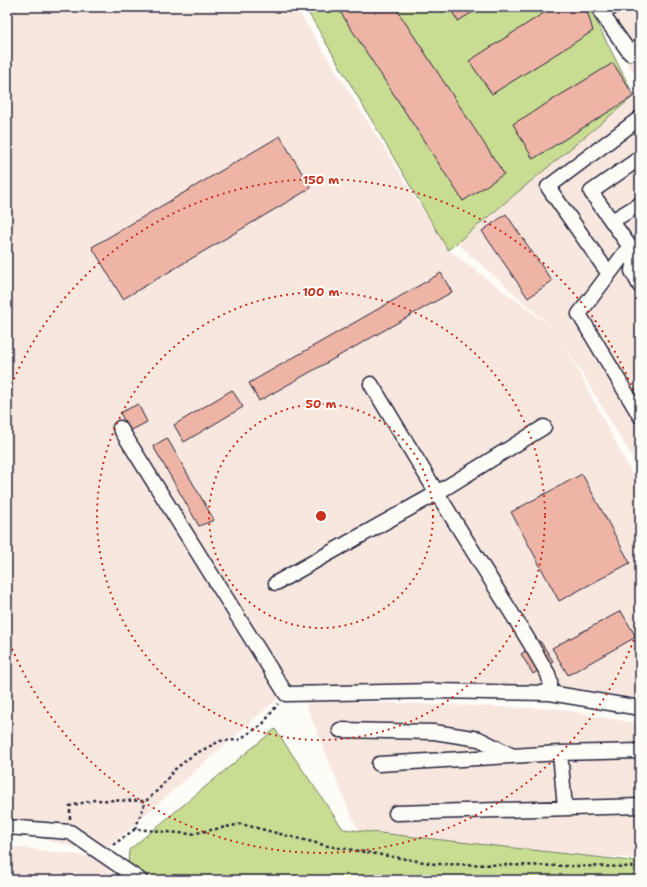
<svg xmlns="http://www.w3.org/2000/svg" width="647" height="887" viewBox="0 0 647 887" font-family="'Shantell Sans',sans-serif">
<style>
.built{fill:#f8e7df}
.green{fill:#c9dd92;stroke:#768066}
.building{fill:#eeb5a6;stroke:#22223b}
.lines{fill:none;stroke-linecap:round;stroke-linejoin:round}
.minor-casing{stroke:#22223b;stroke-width:17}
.path{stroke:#22223b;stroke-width:2.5;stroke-dasharray:3 3;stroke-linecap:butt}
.minor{stroke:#fdfcf7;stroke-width:14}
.ring{fill:none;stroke:#c8321e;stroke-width:2;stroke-dasharray:2 4}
.centre{fill:#c8321e;stroke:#fdfcf7;stroke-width:2}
.ring-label{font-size:12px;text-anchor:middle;font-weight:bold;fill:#c8321e;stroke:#fdfcf7;stroke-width:4;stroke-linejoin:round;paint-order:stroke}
</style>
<rect width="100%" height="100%" fill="#fdfcf7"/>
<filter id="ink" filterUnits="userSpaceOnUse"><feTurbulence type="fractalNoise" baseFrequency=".025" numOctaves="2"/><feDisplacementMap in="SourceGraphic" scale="8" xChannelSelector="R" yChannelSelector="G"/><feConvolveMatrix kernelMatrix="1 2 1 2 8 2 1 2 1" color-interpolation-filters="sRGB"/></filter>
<g filter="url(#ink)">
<path class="built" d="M7,7h289l152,243 105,78 -96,-85 93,-89 90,-63v379l-77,-128 77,147v217l-346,-22 -193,170 -94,-24z
M591,7h49v76z
M304,700l255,9 81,15v134l-208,-5 -67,-10 -16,-33z
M7,846l104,13 -1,21h-103z"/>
<path class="green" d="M305,7h284l45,89 -186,154z
M275,729l68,100 297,33v18h-513l2,-30z"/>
<path class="building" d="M337,7h58l109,167 -41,27z
M449,7h32l-23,14z
M553,7h33l7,24 -101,63 -23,-33z
M613,63l21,33 -101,63 -20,-35z
M280,136l31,52 -188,111 -31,-52z
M506,214l46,67 -24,17 -46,-67z
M441,273l11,19 -193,109 -10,-18z
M232,390l11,17 -59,35 -10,-17z
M138,404l9,18 -17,9 -10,-18z
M167,438l47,82 -15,6 -46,-80z
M582,474l48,89 -71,38 -48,-89z
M621,611l15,26 -68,38 -16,-27z
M540,641l13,20 -20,13 -12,-20z"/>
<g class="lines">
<g class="minor-casing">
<path id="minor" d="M612,7l-10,7 28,39 10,-7
M640,158l-49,34 44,62 5,-2
M612,221l28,-17
M630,246l-51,68 61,102
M635,254l-3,17 8,15
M609,274l-61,-87 92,-69
M371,384l66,109 90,145 21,36 2,7v12
M120,428l166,266 148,-3 116,2 90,15
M276,583l161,-90 107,-66
M340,730l94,2 45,7 34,17
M560,753l5,55
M379,764l181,-11 80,-2
M396,813l244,-7
M7,827l63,5 70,48"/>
</g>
<path class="path" d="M70,819v-13l24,-6 52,1 14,-13 14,-18 19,-15 27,-14 18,-1 24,-15 16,-21
M135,829l11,-28
M113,845l22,-16 56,5 50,-10 87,22 108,18 204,3"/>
<use href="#minor" class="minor"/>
</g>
</g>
<g class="ring">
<circle cx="321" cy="516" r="112"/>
<circle cx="321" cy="516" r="224"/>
<path d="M640 623A336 336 0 0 1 7 636M7 396A336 336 0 0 1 640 409"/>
</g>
<circle cx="321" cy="516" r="6" class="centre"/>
<g class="ring-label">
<text x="321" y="184">150 m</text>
<text x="321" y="296">100 m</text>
<text x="321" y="408">50 m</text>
</g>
<rect width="647" height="887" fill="none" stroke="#fdfcf7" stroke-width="24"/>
<rect x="12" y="12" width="623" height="863" fill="none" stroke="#22223b" stroke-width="1.5" filter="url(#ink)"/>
</svg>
